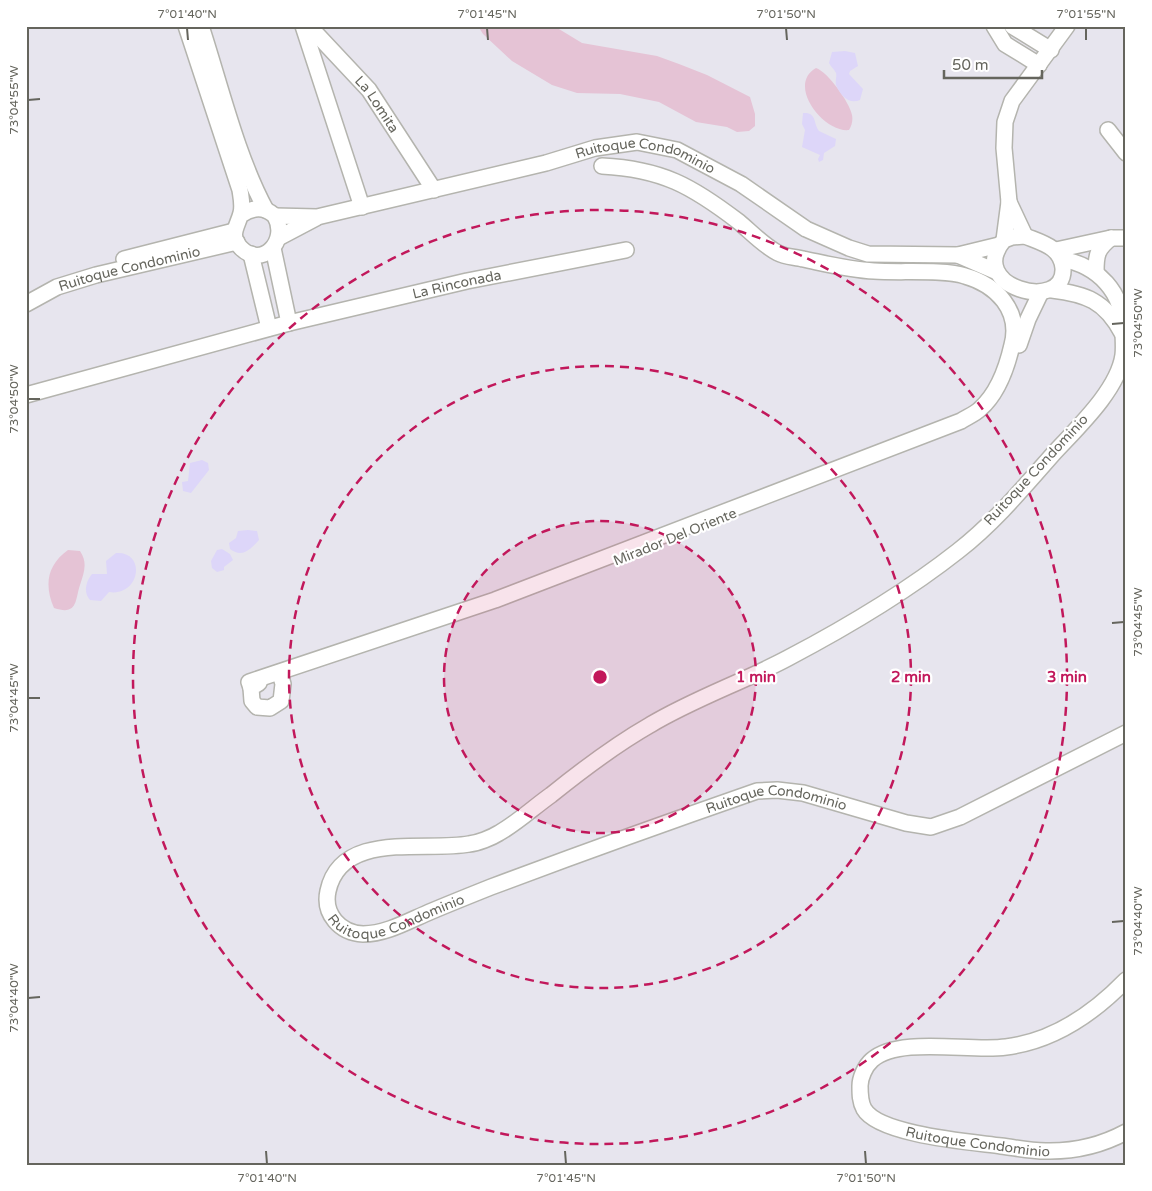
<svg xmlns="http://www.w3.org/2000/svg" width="1152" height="1191" viewBox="0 0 1152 1191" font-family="'Varela Round',sans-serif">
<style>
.green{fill:#e5c3d5}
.sand{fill:#ddd6f9}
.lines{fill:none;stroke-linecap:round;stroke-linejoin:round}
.minor-casing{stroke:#b4b4ae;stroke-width:18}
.minor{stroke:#fff;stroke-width:15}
.ticks{fill:none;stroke:#65655d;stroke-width:2}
.ring{fill:none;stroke:#c2185b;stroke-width:2.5;stroke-dasharray:9 6}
.labels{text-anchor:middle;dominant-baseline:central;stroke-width:4.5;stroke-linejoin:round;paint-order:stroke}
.street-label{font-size:14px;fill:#65655d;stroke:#fff}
.centre{fill:#c2185b;stroke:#fff;stroke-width:2.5}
.ring-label{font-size:15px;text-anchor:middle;font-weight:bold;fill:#c2185b;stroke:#fff;stroke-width:4.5;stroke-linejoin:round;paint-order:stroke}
.neatline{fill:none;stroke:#65655d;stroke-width:2}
.ticks-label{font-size:12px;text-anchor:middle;fill:#65655d}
</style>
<rect width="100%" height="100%" fill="#e7e5ee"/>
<path class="green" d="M478,26h76l28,17 75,13 22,8 28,11 43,22 5,17v12l-6,5 -12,1 -10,-5 -31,-5 -37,-20 -39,-8 -43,-1 -25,-8 -40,-24 -29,-27z
M816,68c12,4 34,35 36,47 1,5 0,10 -3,15 -25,3 -63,-45 -33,-62z
M68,550l12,1c8,12 4,21 0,34 -5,15 -2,31 -26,23 -10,-23 -7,-43 14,-58z"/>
<path class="sand" d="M845,51l10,2 3,13 -8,5 -1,3 14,15 -3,11c-11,5 -20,-5 -24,-15 -1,-4 1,-9 0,-12 -2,-4 -5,-6 -7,-10l3,-11z
M803,113c14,-1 10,10 16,18l17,8 -1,7 -11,7 -1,7 -4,2 -1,-3 2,-4 -18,-8 3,-17 -3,-6z
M202,460l6,3 1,7 -18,23 -8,-2 -1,-9 6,-1 2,-18z
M248,530l9,1 2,9c-9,10 -17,18 -29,9l-1,-6 7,-5 2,-7z
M222,549l8,5 3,6 -9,7v3l-7,2 -5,-4 -1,-7 6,-11z
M116,553c31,-2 24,44 -7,39l-8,9 -11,-1c-7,-7 -4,-19 2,-26h15l-1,-13z"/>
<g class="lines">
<g class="minor-casing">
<g id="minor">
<path d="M186,26l54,164c1,7 3,15 1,23 -3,13 -13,22 0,35 21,21 48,-7 34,-32 -11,-10 -22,-9 -34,-1"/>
<path d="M201,26c19,58 36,131 65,184"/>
<path d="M303,26l59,181"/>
<path id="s1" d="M309,26l60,64 65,100"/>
<path d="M994,26l11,18 34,21"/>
<path d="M1012,26l39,24"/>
<path d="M1108,130l18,23"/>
<path d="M1009,202l16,34"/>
<path id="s2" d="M275,216l42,1 229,-54 49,-15 42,-6 40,8 64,34 65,45 43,19 19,6 90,1 41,-10"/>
<path d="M1025,236c17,7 36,11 38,32 3,46 -99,19 -59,-28l8,-3z"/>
<path d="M280,237l36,-19"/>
<path d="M1004,240l5,-38 -5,-54 1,-26 7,-21 55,-75"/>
<path d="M273,248l16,75"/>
<path d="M1056,250l55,-12h15"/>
<path d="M251,254l18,74"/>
<path d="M958,255l37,16"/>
<path d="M124,259l110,-28"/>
<path id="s3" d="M1062,259c36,7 62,33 61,72 0,8 1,16 0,24 -5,35 -46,73 -69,98 -30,34 -60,70 -96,98 -52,41 -111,76 -170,107 -45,24 -95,41 -138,67 -35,20 -68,45 -99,70 -17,12 -34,28 -52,38 -8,5 -21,10 -30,11 -44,8 -128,-14 -141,47 -5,23 12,42 35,43 24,0 47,-14 69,-23 19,-8 39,-16 59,-24 88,-33 177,-65 266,-96l20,-1 26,3 103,30 25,4 29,-10 166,-84"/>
<path d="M1096,272c0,-17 1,-23 15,-34"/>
<path d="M1052,290c34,4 53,11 70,43"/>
<path id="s4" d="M26,304l31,-17 39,-12 141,-33"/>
<path d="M1019,345l9,-26 12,-25"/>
<path id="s5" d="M26,395l263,-72 178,-42 159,-31"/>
<path d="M259,683l-8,5 1,13 5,6 13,1 11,-7 2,-17 -2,-7"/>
<path d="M251,688l-2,-6 246,-82 466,-179c6,-4 14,-7 19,-12 17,-15 27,-42 32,-64 9,-34 -15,-60 -47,-69 -22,-7 -66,-3 -91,-5 -24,-1 -47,-7 -71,-12 -7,-2 -18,-2 -25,-6 -14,-7 -27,-21 -39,-31 -47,-36 -77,-53 -137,-56"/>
<path id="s6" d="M1126,980c-33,34 -72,61 -120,67 -36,5 -107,-11 -134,13 -7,6 -12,18 -12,26 0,8 0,16 4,23 15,26 108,33 137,37 16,2 33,6 49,5 27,0 52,-6 76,-19"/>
</g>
</g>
<use href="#minor" class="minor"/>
</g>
<path class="ticks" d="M187,28l1,12M487,28l1,12M786,28l1,12M1086,28v12M28,100l12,-1M1112,324l12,-1M28,399h12M1112,623l12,-1M28,698h12M1112,922l12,-1M28,998l12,-1M266,1151l1,13M565,1151l1,13M865,1151l1,13"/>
<circle cx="600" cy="677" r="156" fill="#c2185b" fill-opacity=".12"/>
<g class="ring">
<circle cx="600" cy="677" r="156"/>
<circle cx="600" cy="677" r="311"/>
<circle cx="600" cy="677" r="467"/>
</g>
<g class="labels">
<g class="street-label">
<text stroke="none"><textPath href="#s1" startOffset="104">La Lomita</textPath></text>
<text stroke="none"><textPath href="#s2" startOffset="381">Ruitoque Condominio</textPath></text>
<text stroke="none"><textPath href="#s4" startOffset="110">Ruitoque Condominio</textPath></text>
<text stroke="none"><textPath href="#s5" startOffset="445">La Rinconada</textPath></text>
<text transform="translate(1036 470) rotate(-47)">Ruitoque Condominio</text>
<text transform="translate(675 537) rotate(-22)">Mirador Del Oriente</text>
<text stroke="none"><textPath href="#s3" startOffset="1622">Ruitoque Condominio</textPath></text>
<text stroke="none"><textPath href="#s3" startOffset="1218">Ruitoque Condominio</textPath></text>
<text stroke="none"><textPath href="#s6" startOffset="451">Ruitoque Condominio</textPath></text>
</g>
</g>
<circle cx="600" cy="677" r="8" class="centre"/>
<g class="ring-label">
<text x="756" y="682">1 min</text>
<text x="911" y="682">2 min</text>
<text x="1067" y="682">3 min</text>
</g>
<rect width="1152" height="1191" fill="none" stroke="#ffffff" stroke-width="55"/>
<path d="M944 70v8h98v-8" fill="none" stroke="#65655d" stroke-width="2.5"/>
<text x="952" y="70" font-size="15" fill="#65655d" stroke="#ffffff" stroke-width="4" paint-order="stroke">50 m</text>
<rect x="28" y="28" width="1096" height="1136" class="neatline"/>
<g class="ticks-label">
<text x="187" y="18">7°01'40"N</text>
<text x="487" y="18">7°01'45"N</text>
<text x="786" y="18">7°01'50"N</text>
<text x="1086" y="18">7°01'55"N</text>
<text transform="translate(14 100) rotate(-90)" y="4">73°04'55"W</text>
<text transform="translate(1138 323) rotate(-90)" y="4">73°04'50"W</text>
<text transform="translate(14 399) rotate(-90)" y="4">73°04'50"W</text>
<text transform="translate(1138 622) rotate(-90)" y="4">73°04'45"W</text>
<text transform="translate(14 698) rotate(-90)" y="4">73°04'45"W</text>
<text transform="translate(1138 921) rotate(-90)" y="4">73°04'40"W</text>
<text transform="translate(14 998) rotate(-90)" y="4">73°04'40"W</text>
<text x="267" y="1182">7°01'40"N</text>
<text x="566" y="1182">7°01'45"N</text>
<text x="866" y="1182">7°01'50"N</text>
</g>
</svg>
